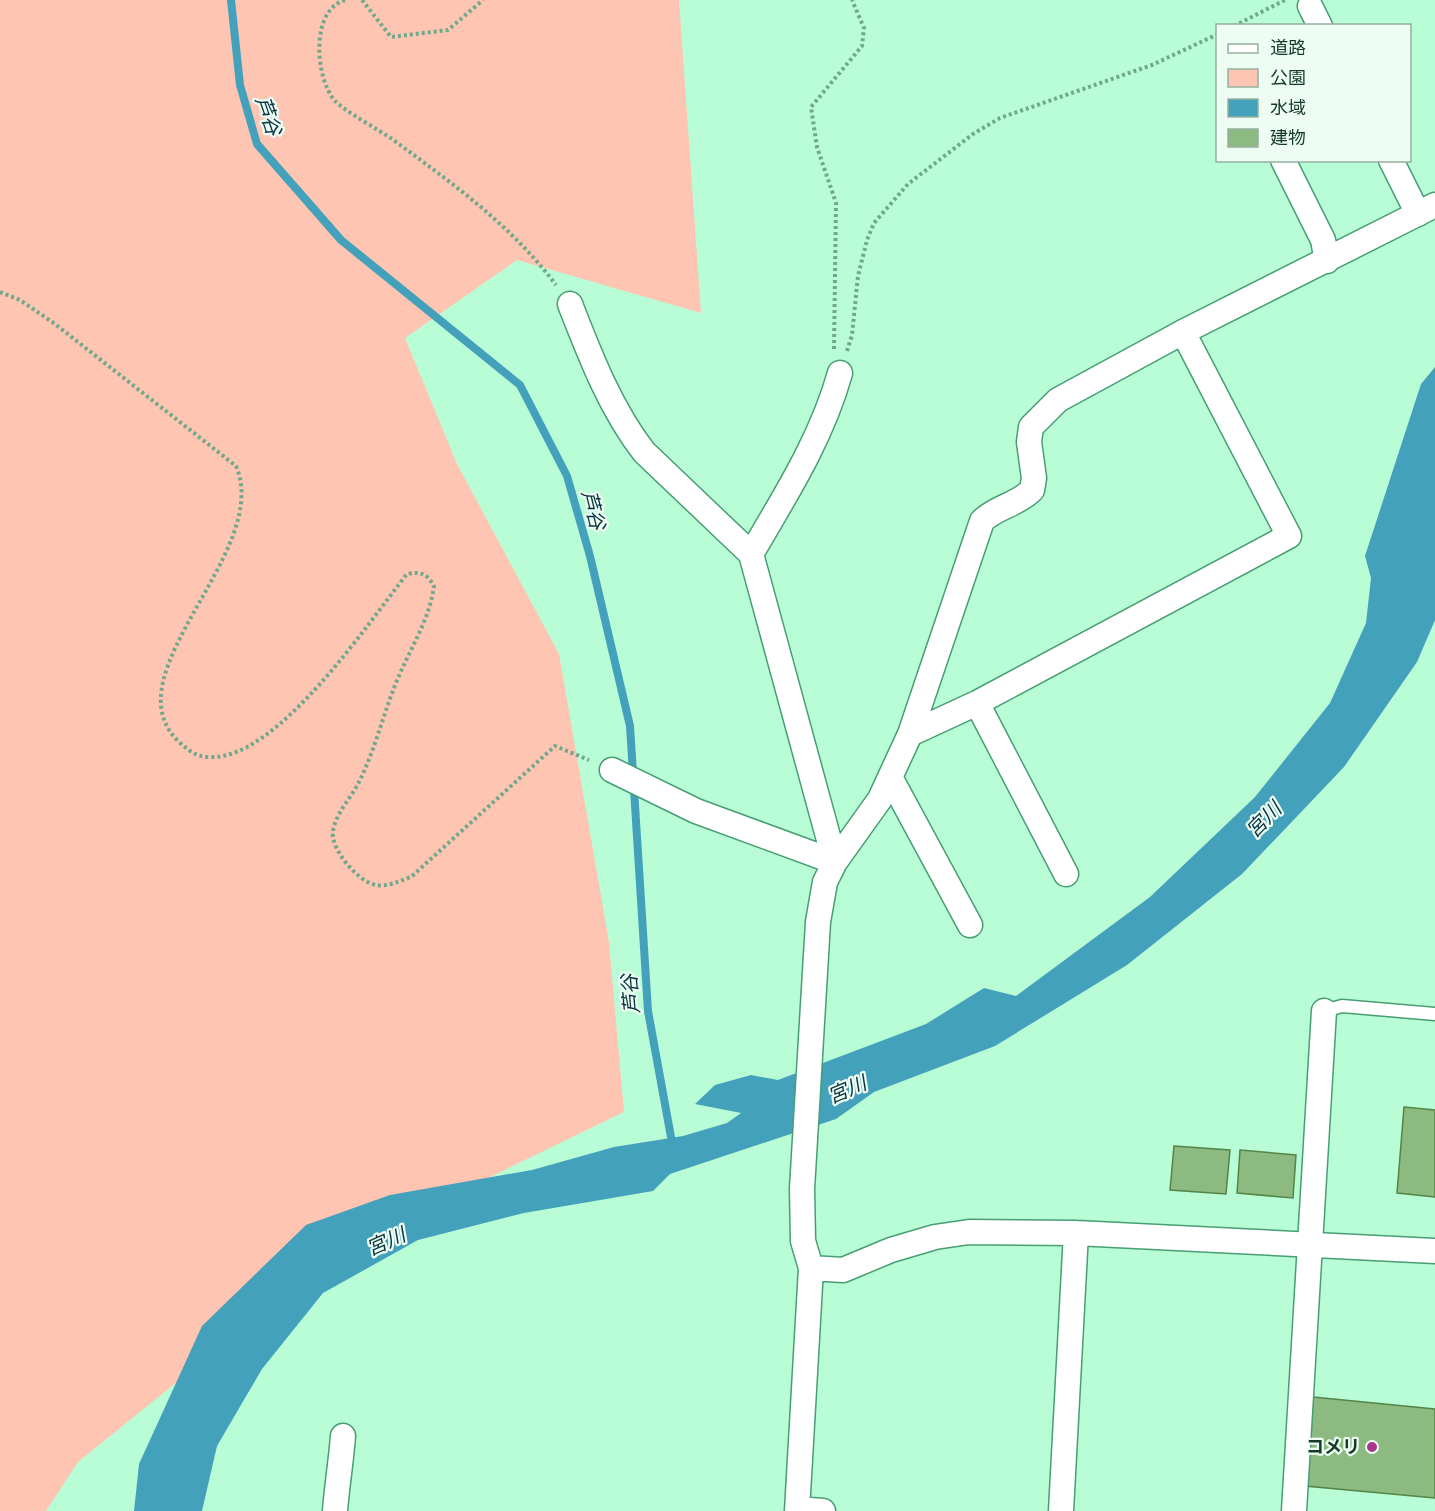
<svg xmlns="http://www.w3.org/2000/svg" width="1435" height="1511" viewBox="0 0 1435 1511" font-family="Jost,'Noto Sans JP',sans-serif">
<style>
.green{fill:#fdc5b2}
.water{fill:#43a1bc}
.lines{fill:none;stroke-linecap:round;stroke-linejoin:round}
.stream{stroke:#43a1bc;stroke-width:8}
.building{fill:#8cba80;stroke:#538546;stroke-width:1.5}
.service-casing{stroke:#479e73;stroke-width:15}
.minor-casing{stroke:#479e73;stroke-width:27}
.path{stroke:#72a88a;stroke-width:4;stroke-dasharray:3 3;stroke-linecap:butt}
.service{stroke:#fff;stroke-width:12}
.minor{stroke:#fff;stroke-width:24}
.poi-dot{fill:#ab358d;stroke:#edfdf3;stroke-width:2}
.labels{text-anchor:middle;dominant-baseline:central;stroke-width:4.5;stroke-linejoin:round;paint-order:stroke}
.poi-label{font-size:18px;font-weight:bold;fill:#153a27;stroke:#edfdf3;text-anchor:end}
.water-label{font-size:20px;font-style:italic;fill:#073440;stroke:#edfdf3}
</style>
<rect width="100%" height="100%" fill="#b9fdd7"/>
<path class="green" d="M0,0h679l22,313 -184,-53 -112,78 52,126 102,190 50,288 15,170 -284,138 -262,212 -32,49h-46z"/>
<path class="water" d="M1435,367v253l-18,42 -73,105 -102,107 -115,91 -132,81 -121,46 -38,27 -166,55 -17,17 -129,22 -106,27 -95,53 -61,76 -45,77 -15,65h-68l5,-47 63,-138 104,-101 84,-30 142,-25 82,-23 69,-11 44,-13 14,-10 -46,-9 20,-19 36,-10 27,5 148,-56 58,-36 32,8 134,-99 105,-100 75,-94 36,-80 5,-45 -6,-22 56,-172z"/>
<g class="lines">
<path class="stream" d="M231,0l9,85 17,59 84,96 179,145 47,91 23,80 40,170 18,285 25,137"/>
</g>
<path class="building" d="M1404,1107l31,3v87l-38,-4z
M1174,1146l56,4 -4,44 -56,-4z
M1240,1150l56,5 -3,43 -56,-5z
M1313,1397l122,12v89l-130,-12z"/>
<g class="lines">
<g class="service-casing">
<path id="service" d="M1324,1011l18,-5 93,8"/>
</g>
<g class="minor-casing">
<path id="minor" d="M1310,6l10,20
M1283,160l40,80 4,21
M1391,160l27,54
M570,304c20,51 40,104 74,148l107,102 84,308
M751,554c34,-58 71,-116 89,-181
M977,703l89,171
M910,734l67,-31 312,-167 -106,-204
M612,770l84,41 139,51
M890,777l80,148
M811,1268l32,2 48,-20 44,-13 34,-5 107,1 359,18
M797,1509l26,2
M335,1511c2,-26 6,-49 8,-75
M797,1511l14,-243 -8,-27 -1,-52 16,-267 7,-40 10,-20 45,-63 30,-65 72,-213c14,-14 35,-16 50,-31l2,-12 -5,-36 2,-15 27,-27 125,-68 252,-127
M1061,1511l15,-278
M1294,1511l30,-500"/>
</g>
<path class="path" d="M345,0c-35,10 -30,78 -10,101 8,9 44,29 57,38 60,44 119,86 164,146
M362,0l29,37 57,-7 35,-30
M1234,26l51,-26
M0,292l20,8 35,24 181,142c37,86 -127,207 -58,275 10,9 18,16 32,16 67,3 158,-134 197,-183 14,-3 20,0 27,12 -5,37 -27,67 -40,102 -12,31 -20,64 -35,94 -8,16 -23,31 -26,49 -3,18 25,51 43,54 12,2 23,-4 35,-8l144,-131 34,14
M834,349l2,-146 -19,-56 -6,-40 51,-61 2,-18 -12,-28
M847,351l5,-16 6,-59 9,-36 7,-17 34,-39 65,-50 27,-16 152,-53 66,-31"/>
<use href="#service" class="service"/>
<use href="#minor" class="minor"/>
</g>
<circle class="poi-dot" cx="1372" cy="1447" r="6"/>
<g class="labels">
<g class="poi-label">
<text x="1360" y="1447">コメリ</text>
</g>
<g class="water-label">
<text transform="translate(268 116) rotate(71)">芦谷</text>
<text transform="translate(593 510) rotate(76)">芦谷</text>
<text transform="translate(1264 820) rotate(-45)">宮川</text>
<text transform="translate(631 994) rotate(-95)">芦谷</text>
<text transform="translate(847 1090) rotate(-23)">宮川</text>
<text transform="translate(386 1242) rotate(-24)">宮川</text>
</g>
</g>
<rect x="1216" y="24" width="195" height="138" fill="#edfdf3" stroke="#97afa1" stroke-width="1.5"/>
<rect x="1228" y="44" width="30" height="9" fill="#ffffff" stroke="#97afa1" stroke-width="1.5"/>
<text x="1270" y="54" font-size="18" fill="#153a27">道路</text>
<rect x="1228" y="69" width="30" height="18" fill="#fdc5b2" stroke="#97afa1" stroke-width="1.5"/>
<text x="1270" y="84" font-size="18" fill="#153a27">公園</text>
<rect x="1228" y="99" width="30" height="18" fill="#43a1bc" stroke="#97afa1" stroke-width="1.5"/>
<text x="1270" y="114" font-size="18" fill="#153a27">水域</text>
<rect x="1228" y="129" width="30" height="18" fill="#8cba80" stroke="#97afa1" stroke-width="1.5"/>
<text x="1270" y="144" font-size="18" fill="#153a27">建物</text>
</svg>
